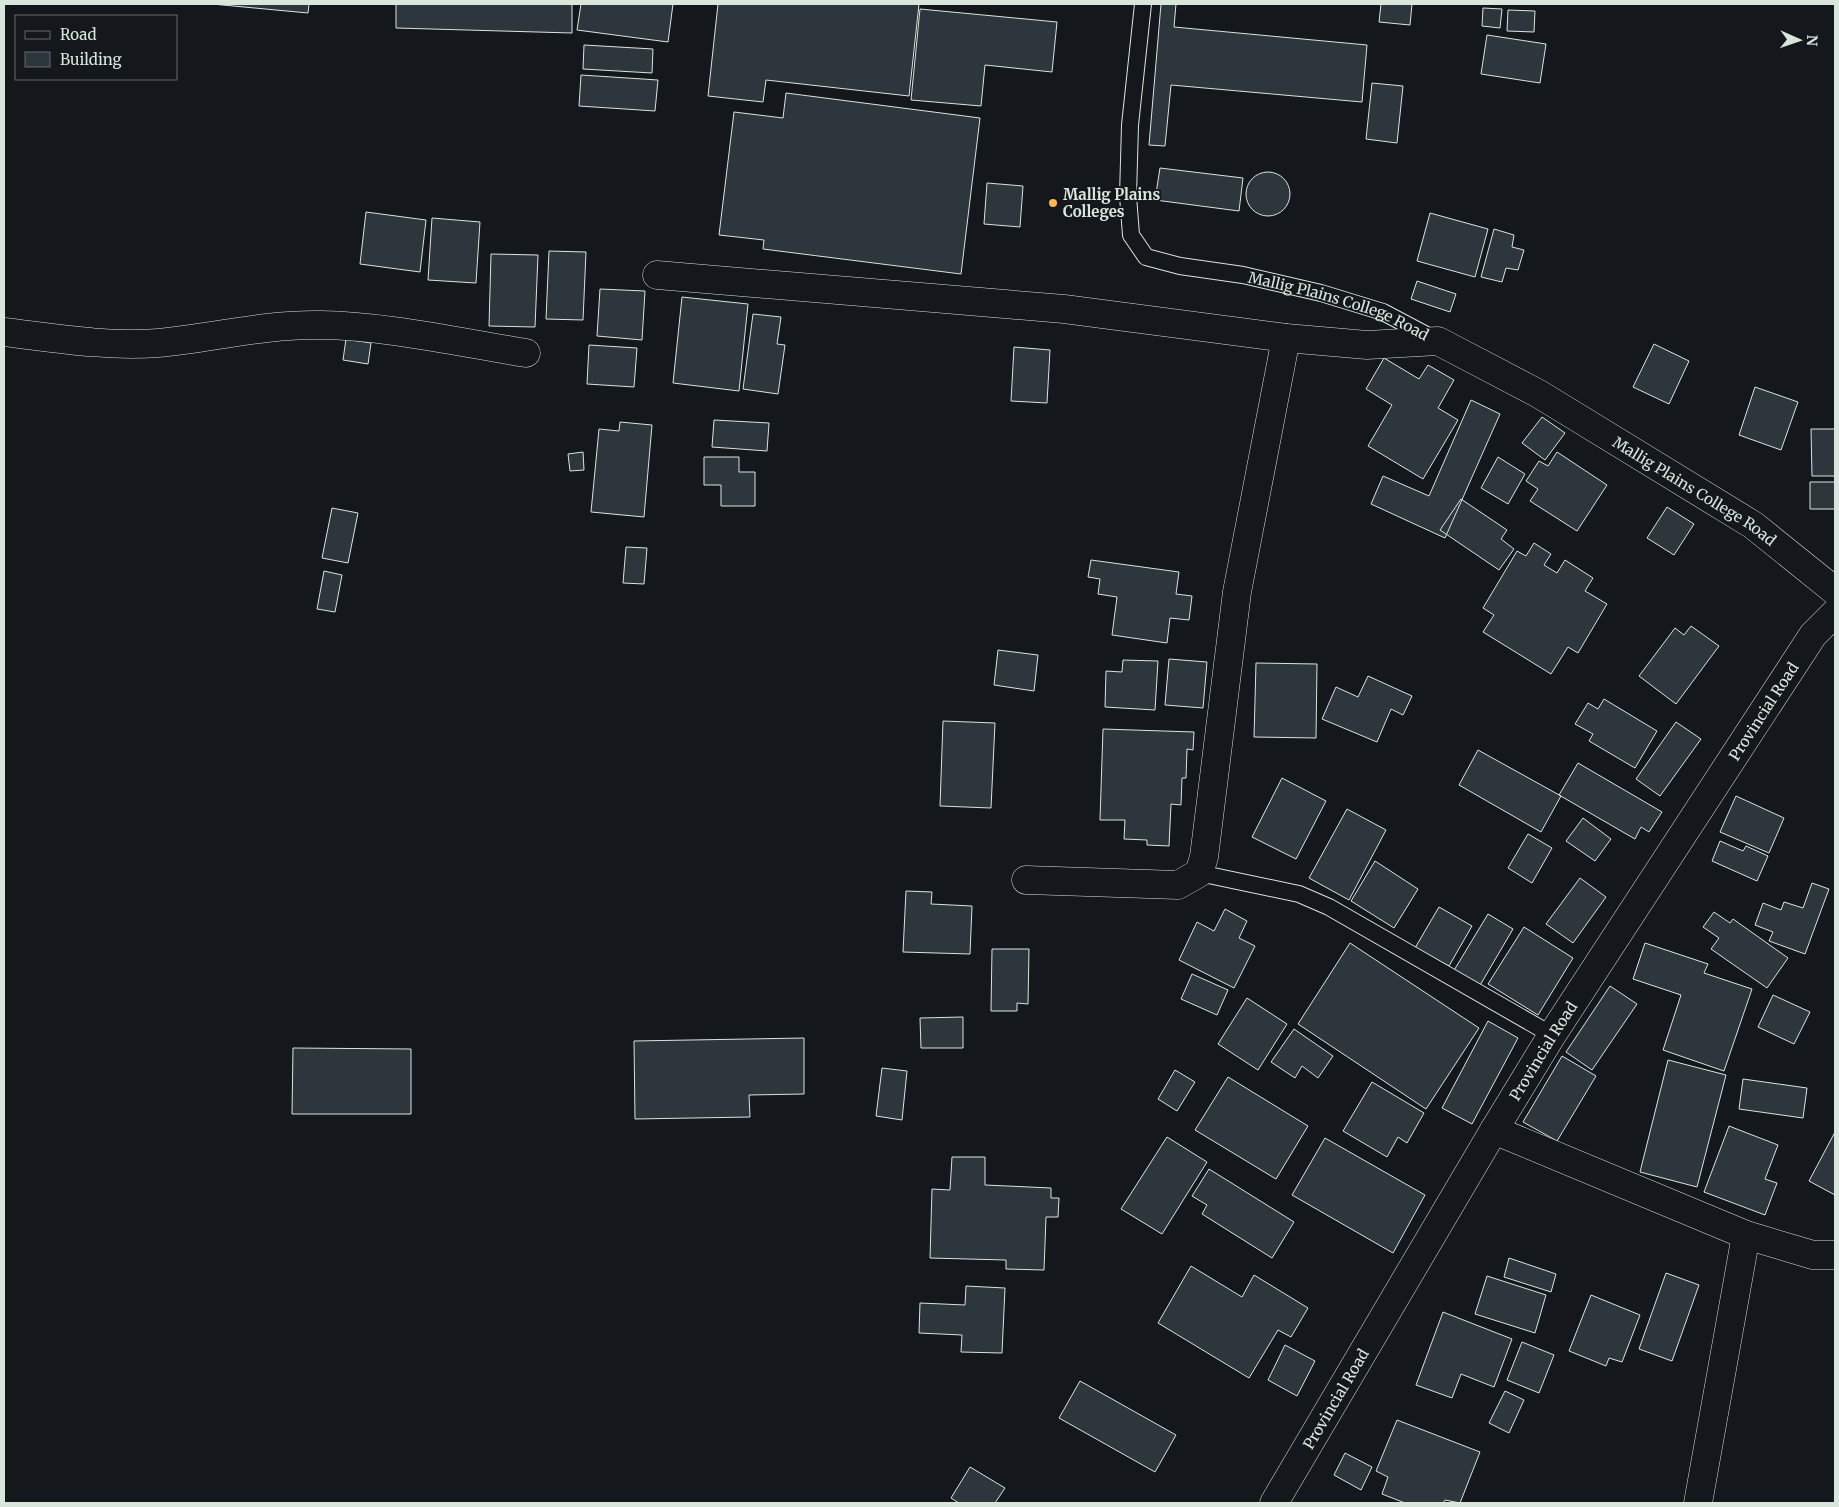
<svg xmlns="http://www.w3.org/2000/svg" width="1839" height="1507" viewBox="0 0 1839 1507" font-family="Merriweather,serif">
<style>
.building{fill:#2c363c;stroke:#d8e6dc}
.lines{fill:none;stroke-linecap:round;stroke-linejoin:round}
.lane-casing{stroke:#d8e6dc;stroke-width:18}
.street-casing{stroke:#d8e6dc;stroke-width:29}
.lane{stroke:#14181c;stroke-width:16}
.street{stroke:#14181c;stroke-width:28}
.poi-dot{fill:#ffb74d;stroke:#14181c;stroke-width:2}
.labels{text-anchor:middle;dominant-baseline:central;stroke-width:4;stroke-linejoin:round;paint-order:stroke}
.poi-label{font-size:15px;font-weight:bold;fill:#d8e6dc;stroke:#14181c;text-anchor:start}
.street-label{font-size:15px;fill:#d8e6dc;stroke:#14181c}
</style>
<rect width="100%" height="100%" fill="#14181c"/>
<path class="building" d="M212,4h97l-1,9z
M396,4h176v29l-176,-5z
M581,4h92l-5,38 -91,-12z
M718,4h201l-10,92 -143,-16 -3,22 -55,-6z
M1161,4h15l-2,23 193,18 -5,57 -191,-17 -6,61 -16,-1z
M1381,4h31l-2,21 -31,-3z
M1483,8l19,1 -2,19 -18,-2z
M920,9l137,13 -5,50 -67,-7 -4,41 -70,-6z
M1508,10l27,1 -1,21 -27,-1z
M1487,35l59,9 -6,39 -59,-9z
M584,45l69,4 -1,24 -69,-4z
M581,75l77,5 -3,31 -76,-5z
M1372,83l31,3 -6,57 -31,-4z
M786,93l194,25 -19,156 -198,-25 1,-9 -45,-5 15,-123 49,6z
M1160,168l83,10 -4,33 -84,-11z
M1246 194a22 22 0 1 1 44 0a22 22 0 1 1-44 0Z
M987,183l36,3 -3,41 -36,-3z
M366,212l60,8 -6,52 -60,-8z
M1430,213l58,16 -13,48 -58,-16z
M432,218l48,4 -4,61 -48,-3z
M1494,229l20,6 -2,12 12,3 -6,20 -12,-2 -4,14 -21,-5z
M549,251l37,1 -3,68 -37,-1z
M491,254l47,1 -3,72 -46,-1z
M1417,281l39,13 -6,18 -39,-13z
M600,289l45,2 -3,49 -45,-4z
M682,297l66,7 -9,87 -66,-8z
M753,314l28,3 -4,27 8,1 -7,49 -35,-5z
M346,339l25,4 -3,21 -25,-4z
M1654,344l35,17 -20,43 -36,-17z
M589,345l48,3 -3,39 -47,-3z
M1014,347l36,3 -3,53 -36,-2z
M1384,358l35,21 9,-14 26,15 -16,28 20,12 -35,59 -55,-33 24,-41 -26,-16z
M1755,387l43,15 -17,48 -42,-15z
M1471,400l29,14 -55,124 -74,-34 12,-28 46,20z
M1542,417l23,16 -20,27 -23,-17z
M714,420l55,3 -2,28 -55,-4z
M620,422l32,3 -8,92 -53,-5 8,-83 20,2z
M1811,429h24v47h-23z
M583,452l1,18 -14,1 -2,-17z
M1557,452l50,33 -30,46 -47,-30 8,-12 -12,-8 13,-20 9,5z
M704,457h35v15h16v34h-34v-21h-17z
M1498,457l27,17 -17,30 -27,-16z
M1810,482h25v27h-25z
M1461,499l46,31 -6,9 13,10 -15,21 -59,-40z
M1667,507l27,17 -20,31 -27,-17z
M332,508l26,5 -10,50 -26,-5z
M1534,543l17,11 -7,11 13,8 8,-13 28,18 -8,13 22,13 -29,49 -10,-6 -17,27 -68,-42 11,-17 -11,-7 34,-57 9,5z
M626,547l21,1 -3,36 -21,-1z
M1091,560l88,12 -3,22 16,2 -3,24 -19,-2 -3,25 -55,-8 5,-38 -19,-3 2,-15 -12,-2z
M324,571l18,4 -7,37 -18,-3z
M1691,626l28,20 -43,58 -37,-28 36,-48 9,7z
M998,650l40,5 -4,36 -40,-6z
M1169,659l38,3 -4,46 -38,-3z
M1123,660l35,1 -3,49 -50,-3 1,-36 16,1z
M1256,663l61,1 -1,74 -62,-1z
M1368,676l44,20 -9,19 -12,-6 -14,33 -55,-23 14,-32 22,10z
M1604,699l53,32 -22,37 -46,-27 4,-7 -18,-10 13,-21 10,6z
M943,721l52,2 -4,85 -51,-2z
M1676,722l25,17 -41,57 -24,-17z
M1103,729l91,3 -1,18 -6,-1 -1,29h-4l-1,27 -10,-1 -2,42 -22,-1v-5l-23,-1 1,-19h-25z
M1478,750l83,46 -20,36 -82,-47z
M1578,763l84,49 -13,20 -8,-5 -6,12 -76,-44z
M1282,778l44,23 -30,58 -44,-22z
M1736,796l48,22 -15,35 -49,-21z
M1347,809l39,21 -37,70 -40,-22z
M1583,818l28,21 -16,22 -29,-20z
M1528,834l24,14 -20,35 -24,-15z
M1720,841l23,10 3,-5 22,10 -11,25 -45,-20z
M1375,861l43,28 -24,39 -43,-27z
M1580,878l26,19 -33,46 -27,-19z
M1812,883l17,6 -24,65 -36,-13 4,-9 -18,-7 8,-22 18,7 3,-8 19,6z
M906,891l26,1 -1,12 41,2 -2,48 -67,-2z
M1439,907l33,19 -23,40 -34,-18z
M1225,909l22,12 -8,17 16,8 -21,42 -55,-28 18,-38 17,9z
M1714,912l16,11 3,-4 55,39 -21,30 -56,-39 8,-11 -16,-11z
M1488,914l25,15 -34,58 -26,-15z
M1524,927l49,31 -35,57 -50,-31z
M1350,943l129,85 -53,81 -128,-85z
M1645,943l63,21 -4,9 48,16 -28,82 -61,-21 18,-55 -48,-16z
M992,949h37l-1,55 -11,-1v8h-26z
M1192,974l36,16 -11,25 -36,-16z
M1610,986l27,18 -45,66 -26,-18z
M1773,995l37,17 -16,32 -36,-17z
M1247,998l40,26 -29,46 -40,-26z
M963,1017v31h-42l-1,-30z
M1488,1021l30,17 -46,86 -30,-16z
M1294,1029l39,27 -15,22 -16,-12 -7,12 -24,-16z
M804,1038v56l-55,1 1,22 -115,2 -1,-78z
M293,1048l118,1v65h-119z
M1562,1056l34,20 -39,65 -34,-19z
M1668,1060l58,15 -29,112 -57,-15z
M882,1068l25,3 -5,49 -26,-4z
M1175,1070l20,12 -18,29 -19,-12z
M1228,1077l80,49 -32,53 -81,-49z
M1743,1079l64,9 -4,30 -64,-9z
M1372,1082l52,31 -17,30 -9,-6 -11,20 -44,-26z
M1729,1126l49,19 -13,34 12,4 -12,32 -61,-23z
M1835,1132v63l-26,-14z
M1167,1137l40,25 -45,72 -41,-25z
M1325,1138l100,57 -32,58 -101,-58z
M952,1157h33v28l66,3v10h8l-1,19h-12l-2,53 -38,-1v-9l-76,-2 2,-69 18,1z
M1209,1169l85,53 -22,36 -70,-44 5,-9 -15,-9z
M1509,1258l47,16 -5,18 -47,-15z
M1191,1266l51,31 12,-22 54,33 -17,29 -13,-7 -29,48 -91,-55z
M1666,1273l33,12 -27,76 -33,-12z
M1487,1276l59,19 -11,38 -60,-19z
M966,1286l39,2 -3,65 -41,-1 1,-17 -43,-2 1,-30 45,2z
M1591,1295l49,20 -18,47 -13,-4 -3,8 -37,-15z
M1443,1312l69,27 -18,48 -33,-13 -9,24 -36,-13z
M1522,1342l32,13 -15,38 -32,-13z
M1285,1345l30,16 -18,35 -29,-16z
M1080,1381l96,54 -21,37 -96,-54z
M1505,1391l19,9 -15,33 -20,-10z
M1397,1420l83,32 -20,51 -15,-3 -2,3h-38l-23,-9 6,-17 -12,-6z
M1345,1453l27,14 -11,23 -27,-15z
M970,1467l35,21 -10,15h-36l-8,-5z"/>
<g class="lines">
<g class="lane-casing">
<g id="lane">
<path id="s1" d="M1143,4l-13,121 -2,71 3,39 15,22 34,9 63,9 78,18 62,19 51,27"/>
<path d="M1199,873l100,21 30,13 223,128"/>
</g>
</g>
<g class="street-casing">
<g id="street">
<path id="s2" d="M657,275l407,34 222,29 81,7 71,-4 101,53 214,131 82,66"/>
<path d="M4,332c50,6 103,15 154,11 54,-5 107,-19 162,-18 68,1 138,17 206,28"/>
<path d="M1026,880l152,5 21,-12 5,-16 33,-265 49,-254"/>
<path d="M1494,1130l252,105 67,20h22"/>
<path id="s3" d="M1274,1503l220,-373 58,-95 261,-400 22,-22"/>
<path d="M1698,1503l48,-268"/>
</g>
</g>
<use href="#lane" class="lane"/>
<use href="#street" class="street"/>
</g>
<circle class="poi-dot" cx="1053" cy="203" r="5"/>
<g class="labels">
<g class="poi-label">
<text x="1063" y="194">Mallig Plains<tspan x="1063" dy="17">Colleges</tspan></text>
</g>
<g class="street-label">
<text stroke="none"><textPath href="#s1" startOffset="458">Mallig Plains College Road</textPath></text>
<text stroke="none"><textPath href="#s2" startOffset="1082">Mallig Plains College Road</textPath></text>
<text stroke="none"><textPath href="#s3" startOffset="931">Provincial Road</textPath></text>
<text stroke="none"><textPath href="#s3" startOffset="526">Provincial Road</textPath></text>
<text stroke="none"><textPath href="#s3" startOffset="121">Provincial Road</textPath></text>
</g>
</g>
<rect width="1839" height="1507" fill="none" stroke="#d8e6dc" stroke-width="10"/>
<rect x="15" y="15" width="162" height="65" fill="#14181c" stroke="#626a69"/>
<rect x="25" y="31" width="25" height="8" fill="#14181c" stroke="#626a69"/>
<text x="60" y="40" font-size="15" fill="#d8e6dc">Road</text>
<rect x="25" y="52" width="25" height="15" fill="#2c363c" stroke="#626a69"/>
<text x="60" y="65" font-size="15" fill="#d8e6dc">Building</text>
<g transform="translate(1799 40) rotate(92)" stroke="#14181c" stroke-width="4" paint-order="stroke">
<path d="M0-4L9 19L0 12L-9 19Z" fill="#d8e6dc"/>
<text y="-8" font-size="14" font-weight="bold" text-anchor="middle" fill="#d8e6dc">N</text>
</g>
</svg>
